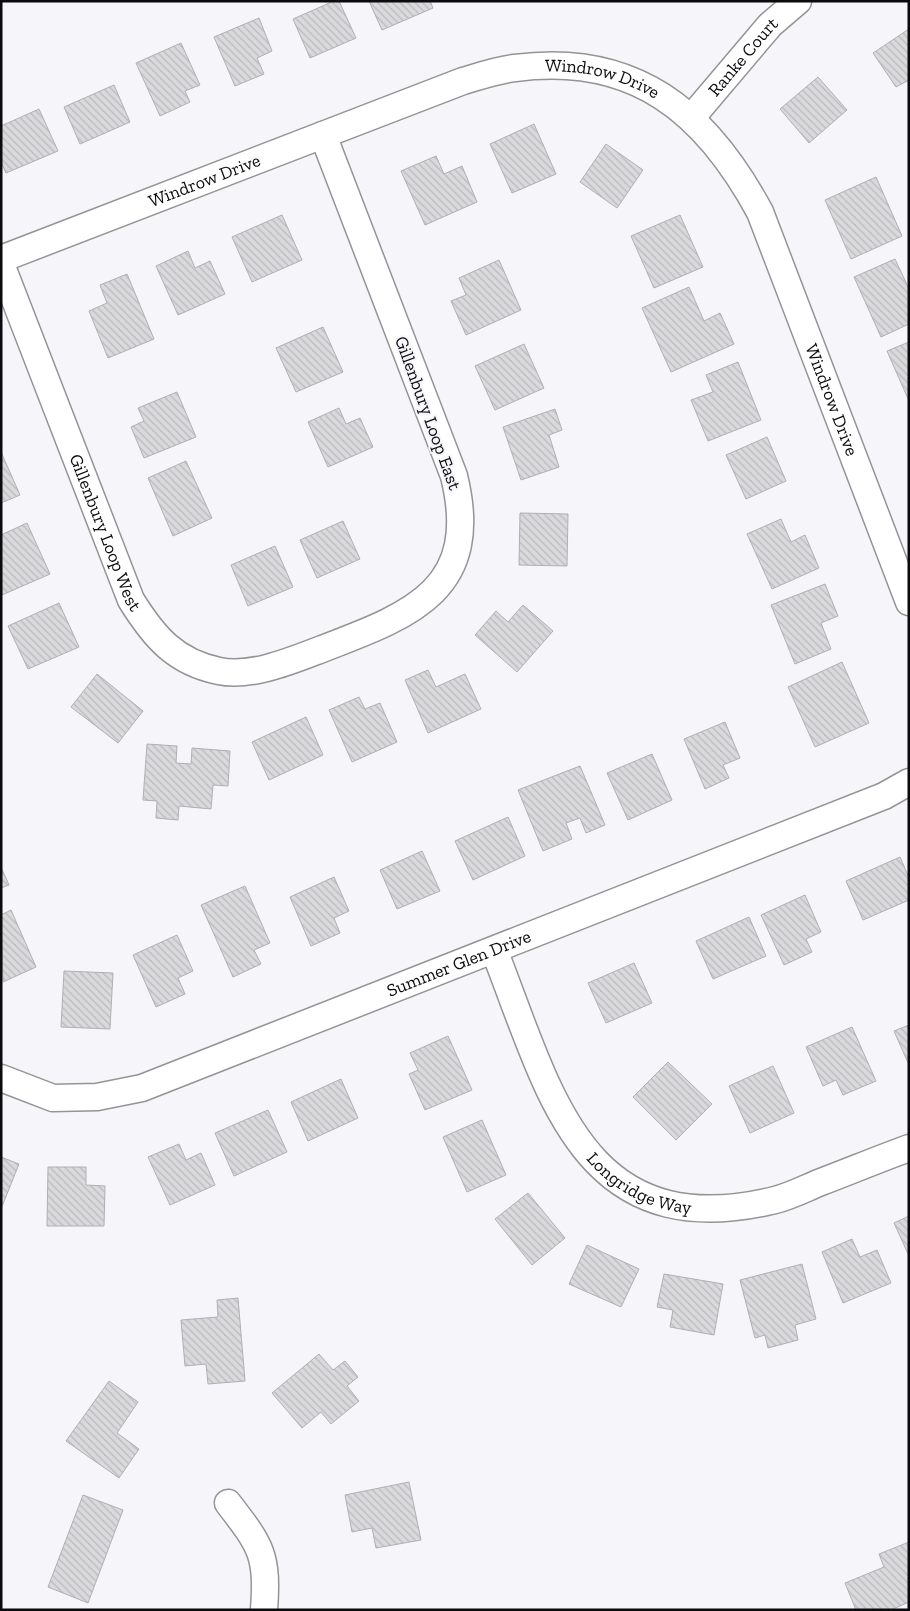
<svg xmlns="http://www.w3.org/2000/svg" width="910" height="1611" viewBox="0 0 910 1611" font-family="'Zilla Slab',serif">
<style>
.building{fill:url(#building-back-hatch);stroke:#b0b0b4}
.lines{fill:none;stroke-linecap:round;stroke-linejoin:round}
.minor-casing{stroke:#949498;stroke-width:29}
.minor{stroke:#fff;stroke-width:26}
.labels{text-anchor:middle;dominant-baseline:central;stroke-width:4;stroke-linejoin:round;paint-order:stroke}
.street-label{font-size:18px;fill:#0b0b0d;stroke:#f6f6fa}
</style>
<defs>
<pattern id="building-back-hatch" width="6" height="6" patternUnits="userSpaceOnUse" patternTransform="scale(1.25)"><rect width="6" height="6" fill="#dadadd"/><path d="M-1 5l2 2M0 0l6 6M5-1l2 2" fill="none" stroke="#bababc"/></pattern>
</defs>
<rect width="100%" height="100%" fill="#f6f6fa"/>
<path class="building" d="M334,1h5l17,37 -46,20 -17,-39z
M369,1h61l3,7 -51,22z
M259,18l13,33 -15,7 7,16 -29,12 -21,-49z
M909,29v51l-13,7 -23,-34z
M181,43l19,42 -15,6 5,11 -30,14 -24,-53z
M818,77l29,33 -38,33 -29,-34z
M114,85l16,37 -50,22 -16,-37z
M39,109l19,42 -52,22 -5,-11v-36z
M534,124l22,50 -44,19 -22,-49z
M606,144l37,26 -26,38 -37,-26z
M436,156l8,18 18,-8 15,36 -52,23 -24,-54z
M876,177l26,59 -51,23 -26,-59z
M282,215l20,45 -50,22 -20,-45z
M680,215l23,52 -49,21 -23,-52z
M188,251l7,17 15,-7 15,33 -47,21 -22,-49z
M895,259l14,30v35l-28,13 -27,-60z
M499,260l22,50 -55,25 -15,-34 15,-6 -7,-17z
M127,274l27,65 -46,19 -19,-47 18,-8 -7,-18z
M689,287l15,34 16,-8 14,31 -63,28 -29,-64z
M323,327l20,45 -47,20 -20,-44z
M909,342v59l-22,-50z
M524,344l20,44 -49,22 -20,-44z
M738,362l23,58 -53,21 -17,-41 22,-8 -7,-17z
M177,392l19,45 -52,21 -13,-31 13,-6 -6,-13z
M339,408l7,16 14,-6 13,29 -45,20 -20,-45z
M555,409l7,21 -13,5 10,32 -38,13 -18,-53z
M767,437l19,44 -40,18 -20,-44z
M1,452l19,43 -19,8z
M186,461l26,57 -39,18 -25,-58z
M520,513l48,1 -1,52 -48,-1z
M781,519l10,23 14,-7 14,33 -47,21 -25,-55z
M343,521l17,38 -43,19 -17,-38z
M27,523l23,51 -48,21 -1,-60z
M275,546l18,41 -45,19 -17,-41z
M825,584l13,32 -17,7 10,26 -36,15 -24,-59z
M59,603l20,44 -51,22 -20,-43z
M523,605l30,26 -36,41 -42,-37 21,-24 12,11z
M842,662l27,61 -54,24 -27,-60z
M428,670l8,17 29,-13 16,35 -53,24 -23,-53z
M97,674l46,37 -25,32 -47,-36z
M359,697l6,12 15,-6 17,39 -45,20 -23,-52z
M306,717l17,38 -54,25 -17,-38z
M725,722l15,36 -17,7 6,13 -24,11 -21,-50z
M147,744l30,2 -1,17 15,1 1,-16 38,3 -2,35 -15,-1 -2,24 -32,-3 -1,14 -22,-2 1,-17 -14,-1z
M652,754l20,46 -44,20 -21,-47z
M580,766l25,59 -19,8 -6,-15 -14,5 6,16 -29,12 -25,-61z
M508,817l17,39 -52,24 -18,-39z
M422,851l18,40 -43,18 -17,-39z
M900,857l9,21v22l-46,20 -17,-39z
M1,867l8,18 -8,3z
M334,877l15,34 -15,7 6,15 -29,13 -21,-49z
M245,886l25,57 -16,7 7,14 -28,13 -32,-72z
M805,895l16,37 -15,7 6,13 -28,13 -23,-50z
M11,910l25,57 -33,15 -2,-67z
M749,917l17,39 -53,23 -17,-38z
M177,935l16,36 -15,7 7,16 -29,13 -23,-52z
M634,963l18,40 -46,20 -18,-40z
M64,971l49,2 -3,56 -49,-2z
M909,1025v40l-15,-34z
M852,1027l24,54 -33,14 -7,-15 -13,6 -17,-39z
M448,1036l24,54 -47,20 -16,-36 9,-4 -8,-17z
M668,1062l44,42 -36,36 -43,-43z
M773,1066l21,47 -44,20 -21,-47z
M341,1079l17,39 -50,23 -17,-39z
M268,1110l19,42 -53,24 -19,-43z
M482,1120l24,55 -39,17 -24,-55z
M179,1144l7,16 15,-7 14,32 -45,20 -22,-48z
M1,1157l18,7 -18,45z
M48,1167h38v18l19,1 -1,40h-57z
M528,1193l37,45 -33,27 -37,-46z
M909,1216v40l-15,-33z
M852,1239l8,18 17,-7 14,33 -48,20 -21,-51z
M587,1245l52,24 -18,38 -52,-23z
M802,1264l14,55 -21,6 3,15 -30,8 -3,-13 -10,3 -15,-58z
M664,1274l59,10 -9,51 -44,-8 3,-17 -16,-3z
M238,1298l7,83 -37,3 -2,-20 -21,2 -4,-46 37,-3 -1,-17z
M319,1354l14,16 12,-9 13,16 -11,9 12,15 -28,23 -10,-12 -19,16 -30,-35z
M109,1381l29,21 -21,31 22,16 -20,29 -53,-37z
M409,1482l12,58 -45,8 -4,-20 -20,4 -7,-37z
M83,1495l40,15 -35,93 -40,-16z
M909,1542v60l-18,8h-35l-11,-27 39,-16 -5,-13z"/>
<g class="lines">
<g class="minor-casing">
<g id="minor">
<path id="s1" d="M692,117l78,-92 28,-24"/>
<path id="s2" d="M1,259l462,-178c17,-5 34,-11 52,-13 120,-16 191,44 245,144l149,390"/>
<path id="s3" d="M1,264l130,336c23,37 44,62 88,71 32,7 74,-11 103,-22 89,-34 160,-59 132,-173l-131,-341"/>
<path id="s4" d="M494,950c56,142 87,297 281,250 16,-4 31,-12 46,-18 29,-11 58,-23 88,-34"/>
<path id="s5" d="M1,1078l52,20 44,-1 45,-9 742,-292 25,-14"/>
<path d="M228,1503c33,43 40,51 36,107"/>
</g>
</g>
<use href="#minor" class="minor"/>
</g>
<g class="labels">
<g class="street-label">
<text stroke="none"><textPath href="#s1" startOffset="79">Ranke Court</textPath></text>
<text stroke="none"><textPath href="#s2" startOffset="638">Windrow Drive</textPath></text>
<text stroke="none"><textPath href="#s2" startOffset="218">Windrow Drive</textPath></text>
<text stroke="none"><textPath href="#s2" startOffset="1056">Windrow Drive</textPath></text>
<text transform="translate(428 413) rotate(70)">Gillenbury Loop East</text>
<text stroke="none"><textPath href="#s3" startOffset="288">Gillenbury Loop West</textPath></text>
<text stroke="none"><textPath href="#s5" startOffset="486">Summer Glen Drive</textPath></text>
<text stroke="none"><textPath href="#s4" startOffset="286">Longridge Way</textPath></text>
</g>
</g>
<rect width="910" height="1611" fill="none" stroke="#0b0b0d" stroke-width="5"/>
</svg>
